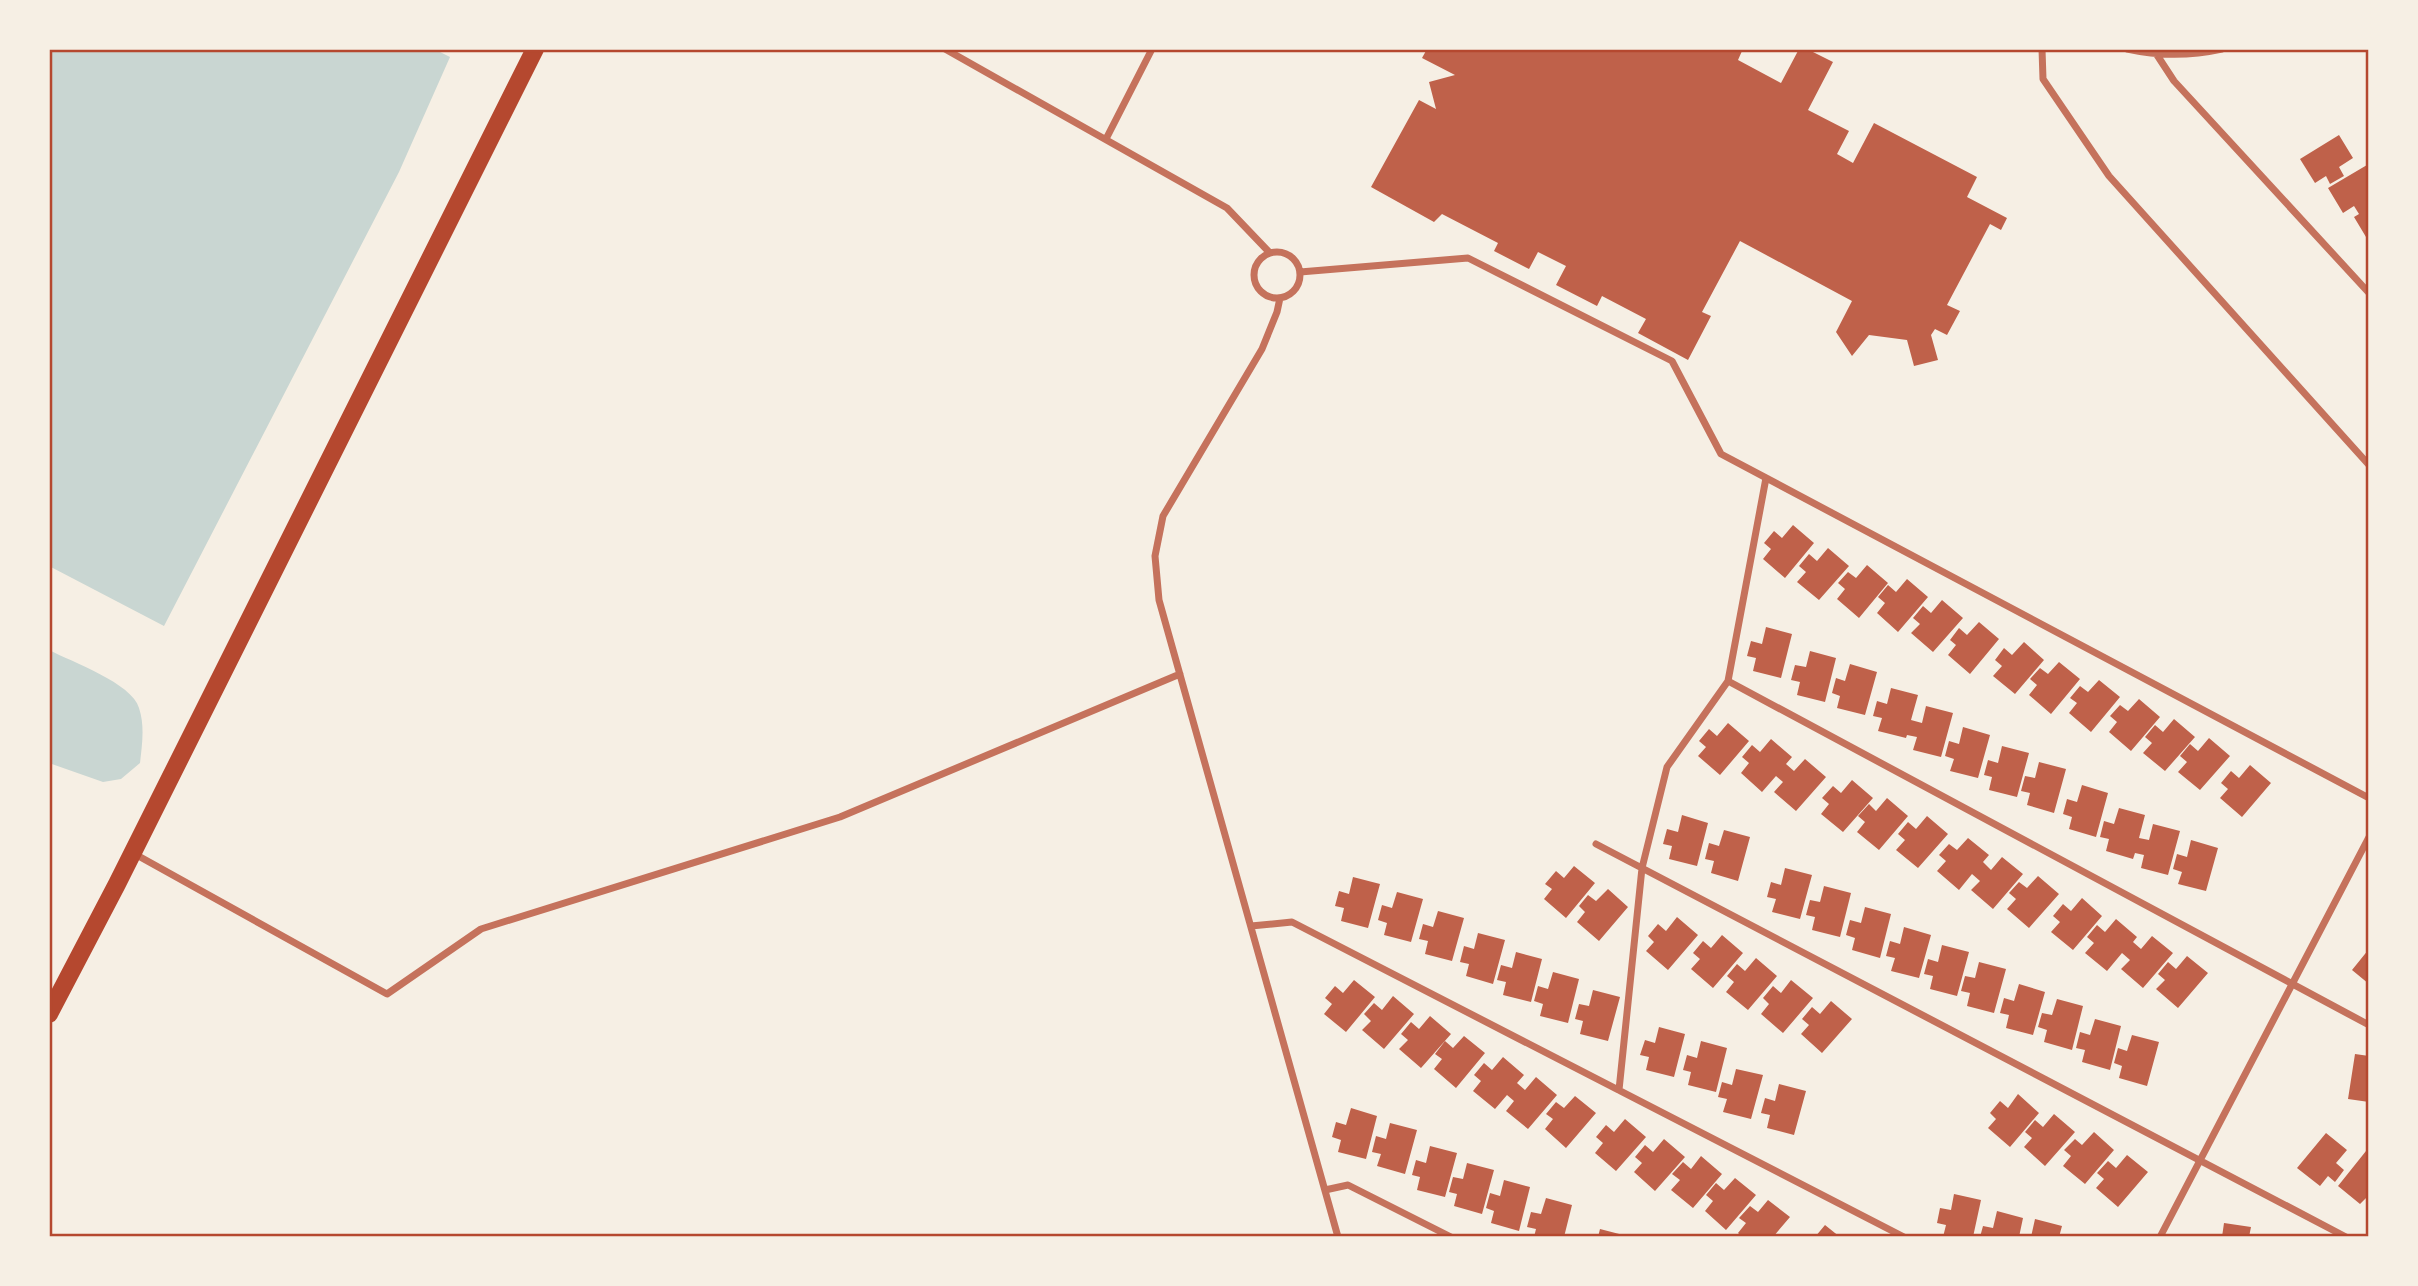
<svg xmlns="http://www.w3.org/2000/svg" width="2418" height="1286" viewBox="0 0 2418 1286" font-family="Mulish,sans-serif">
<style>
.water{fill:#c9d6d2}
.building{fill:#bf614a}
.lines{fill:none;stroke-linecap:round;stroke-linejoin:round}
.minor{stroke:#c5725c;stroke-width:7}
.primary{stroke:#b5482f;stroke-width:18}
.neatline{fill:none;stroke:#b5482f;stroke-width:2.5}
</style>
<rect width="100%" height="100%" fill="#f6efe4"/>
<path class="water" d="M49,49h385l16,8 -51,115 -235,454 -115,-60z
M49,650c23,12 83,33 90,58 6,18 3,37 1,55l-19,16 -18,3 -54,-19z"/>
<path class="building" d="M1427,49h311l4,2 -4,9 43,23 18,-34h8l26,13 -25,48 41,21 -12,23 16,9 21,-40 103,54 -10,20 40,21 -6,12 -11,-6 -43,81 13,6 -13,24 -12,-6 -4,6 7,25 -24,6 -7,-26 -38,-5 -17,21 -16,-24 16,-31 -112,-60 -38,71 9,4 -23,44 -50,-27 8,-14 -44,-23 -5,10 -41,-21 10,-19 -28,-14 -9,17 -35,-18 4,-8 -56,-29 -8,8 -63,-35 48,-87 17,9 -7,-27 26,-7 -33,-17z
M2339,135l14,23 -14,9 5,9 -14,8 -4,-8 -11,7 -15,-24z
M2367,165l2,3v28l-2,1 2,3v42l-15,-25 5,-3 -5,-8 -11,7 -15,-25z
M1793,525l21,18 -29,35 -22,-19 8,-10 -7,-6 10,-12 8,7z
M1828,548l21,18 -30,34 -22,-18 9,-10 -7,-6 10,-12 8,7z
M1867,565l21,18 -29,35 -22,-19 8,-10 -7,-6 10,-11 8,6z
M1907,579l21,18 -30,35 -21,-19 8,-10 -7,-6 10,-12 8,7z
M1942,600l21,18 -30,34 -22,-19 9,-9 -7,-6 10,-12 8,7z
M1979,622l20,17 -29,35 -22,-19 8,-10 -6,-5 9,-12 8,7z
M1766,627l26,7 -11,44 -28,-7 3,-13 -9,-2 4,-15 11,3z
M2024,642l20,18 -29,34 -22,-18 9,-10 -7,-6 9,-12 8,7z
M1810,651l26,7 -11,44 -28,-7 3,-13 -9,-2 4,-15 11,2z
M2059,662l21,17 -29,35 -22,-19 8,-10 -7,-6 10,-11 8,6z
M1850,664l27,8 -12,43 -28,-7 3,-12 -8,-3 4,-15 9,3z
M2099,680l21,17 -29,35 -22,-19 8,-10 -7,-5 10,-12 8,6z
M1891,688l27,7 -7,25 11,3 4,-17 27,7 -12,44 -28,-7 4,-13 -10,-2 -1,3 -28,-7 4,-13 -9,-2 4,-15 10,3z
M2139,699l21,18 -29,34 -22,-19 8,-10 -7,-6 10,-11 8,6z
M2174,719l21,18 -30,34 -22,-18 9,-10 -7,-6 10,-12 8,7z
M1728,723l21,18 -29,34 -22,-19 8,-9 -7,-6 10,-12 8,7z
M1963,727l27,8 -12,43 -28,-7 4,-12 -9,-3 4,-15 10,3z
M2209,738l21,18 -30,34 -22,-18 9,-10 -7,-6 10,-12 8,7z
M1771,739l21,18 -6,7 8,7 11,-12 21,18 -30,34 -22,-19 9,-10 -7,-6 -14,16 -21,-19 8,-10 -7,-6 10,-12 8,7z
M2002,746l27,7 -12,44 -28,-7 3,-13 -8,-2 4,-15 10,3z
M2039,762l27,7 -12,44 -27,-8 3,-12 -9,-2 4,-15 10,2z
M2250,765l21,18 -29,34 -22,-19 8,-9 -7,-6 10,-12 8,7z
M1852,780l21,18 -30,34 -22,-18 8,-10 -7,-6 11,-12 8,7z
M2082,785l26,8 -12,44 -27,-8 3,-12 -9,-3 4,-15 10,3z
M1887,798l21,18 -29,34 -22,-18 8,-10 -7,-6 11,-12 7,7z
M2119,808l26,7 -6,23 10,2 4,-16 27,7 -12,44 -27,-7 3,-13 -9,-2 -2,6 -27,-8 3,-12 -9,-2 4,-16 10,3z
M1682,815l26,8 -11,43 -28,-7 3,-13 -9,-2 4,-15 11,3z
M1927,816l21,18 -30,34 -22,-18 9,-10 -7,-6 10,-12 8,7z
M1724,830l26,7 -12,44 -27,-8 3,-12 -9,-2 4,-16 10,3z
M1968,838l21,17 -6,7 8,8 11,-13 21,17 -30,35 -22,-19 9,-9 -8,-7 -13,16 -22,-19 9,-10 -7,-6 10,-11 8,6z
M2191,840l27,8 -12,43 -28,-7 4,-12 -9,-3 4,-15 10,3z
M1574,866l21,17 -29,35 -22,-19 8,-10 -7,-5 11,-13 8,7z
M1785,868l27,7 -12,44 -28,-7 4,-13 -9,-2 4,-15 10,3z
M2038,876l21,18 -30,34 -22,-19 9,-10 -7,-6 10,-11 8,6z
M1353,877l27,7 -12,44 -27,-7 3,-13 -9,-2 4,-15 10,3z
M1824,886l27,7 -11,44 -28,-7 3,-13 -9,-2 4,-15 10,2z
M1608,889l20,18 -29,34 -22,-19 8,-10 -6,-6 9,-11 8,6z
M1397,892l26,7 -12,43 -27,-7 3,-12 -9,-3 4,-15 10,3z
M2082,898l20,18 -29,34 -22,-18 9,-10 -7,-6 10,-12 8,7z
M1865,907l26,7 -11,44 -28,-8 3,-12 -9,-3 4,-15 11,3z
M1438,911l26,7 -12,43 -27,-7 3,-13 -9,-2 4,-15 10,3z
M1677,917l21,18 -30,35 -22,-19 8,-9 -6,-6 10,-12 8,7z
M2116,919l21,18 -4,5 8,7 11,-13 21,17 -30,35 -22,-19 9,-9 -8,-7 -15,18 -22,-18 9,-10 -7,-6 10,-12 8,7z
M1904,927l27,8 -12,43 -28,-7 4,-13 -9,-2 4,-15 10,3z
M1478,933l27,7 -12,44 -27,-8 3,-12 -9,-2 4,-16 10,3z
M1722,935l21,18 -30,35 -22,-19 9,-10 -7,-6 10,-12 8,7z
M1942,945l27,7 -12,44 -27,-7 3,-13 -9,-2 4,-15 10,3z
M2369,949v35l-17,-14z
M1516,952l26,7 -11,43 -28,-7 3,-13 -9,-2 4,-15 11,3z
M2187,956l21,17 -30,35 -22,-19 9,-9 -7,-6 10,-12 8,7z
M1756,958l21,18 -29,34 -22,-18 8,-10 -7,-6 10,-12 8,7z
M1979,962l27,7 -12,44 -27,-7 3,-13 -9,-2 4,-15 10,2z
M1553,972l26,7 -11,44 -28,-7 3,-12 -9,-3 4,-15 10,3z
M1354,980l21,17 -29,35 -22,-18 8,-10 -7,-6 10,-12 8,7z
M1791,980l22,18 -30,35 -22,-19 8,-10 -6,-6 10,-12 8,7z
M2019,984l26,8 -12,43 -27,-7 3,-13 -9,-2 4,-15 10,3z
M1593,990l27,7 -12,44 -28,-7 3,-13 -8,-2 4,-15 10,2z
M1393,996l21,18 -30,35 -22,-19 9,-9 -7,-7 10,-11 8,7z
M2057,999l26,7 -11,44 -28,-8 3,-12 -9,-3 4,-14 10,2z
M1831,1001l21,18 -30,34 -21,-19 8,-9 -7,-6 10,-12 8,7z
M1430,1016l21,18 -30,34 -22,-19 9,-9 -7,-6 10,-12 8,7z
M2095,1019l26,7 -11,44 -28,-8 3,-12 -9,-2 4,-16 10,3z
M1659,1027l26,7 -11,43 -28,-7 3,-13 -9,-2 5,-15 10,3z
M2132,1035l27,7 -12,44 -28,-8 3,-12 -8,-3 4,-15 9,3z
M1464,1036l21,17 -29,35 -22,-19 8,-10 -7,-5 10,-13 8,7z
M1701,1041l26,7 -11,44 -28,-7 3,-13 -8,-2 4,-15 10,3z
M2355,1054l14,2v46l-21,-3z
M1503,1057l21,18 -7,8 8,7 11,-13 21,18 -29,34 -22,-18 8,-10 -7,-6 -12,14 -22,-18 8,-10 -7,-6 10,-12 8,7z
M1736,1069l27,6 -12,44 -28,-7 4,-13 -9,-2 4,-15 10,3z
M1779,1084l27,7 -12,44 -27,-7 3,-13 -9,-2 4,-15 10,3z
M2018,1094l21,19 -29,34 -22,-19 8,-9 -6,-6 10,-12 8,7z
M1575,1096l21,17 -30,35 -21,-19 8,-10 -7,-5 10,-12 8,6z
M1351,1108l26,8 -11,43 -28,-7 3,-12 -9,-3 4,-15 10,3z
M2054,1114l21,18 -30,34 -21,-19 8,-9 -7,-6 10,-12 8,7z
M1625,1119l21,18 -30,34 -21,-18 8,-10 -7,-6 10,-12 8,7z
M1390,1123l27,7 -12,44 -28,-8 4,-12 -9,-2 4,-16 10,3z
M2094,1132l20,18 -29,34 -22,-18 8,-10 -7,-6 11,-11 7,6z
M2326,1133l21,17 -11,13 8,7 -9,12 -7,-6 -8,10 -23,-18z
M1664,1139l21,18 -30,34 -21,-19 8,-9 -7,-6 10,-12 8,7z
M1430,1146l27,7 -12,44 -28,-7 3,-13 -8,-2 4,-15 10,3z
M2366,1151l3,2v42l-9,9 -22,-18z
M2127,1155l21,17 -30,35 -22,-19 8,-9 -7,-6 11,-12 8,7z
M1701,1156l21,18 -29,34 -22,-18 9,-10 -8,-6 11,-12 8,7z
M1467,1163l27,7 -12,44 -28,-8 3,-12 -8,-2 4,-15 10,2z
M1735,1178l21,17 -30,35 -21,-19 8,-10 -7,-6 10,-12 8,7z
M1504,1180l26,7 -11,44 -28,-8 3,-12 -8,-3 4,-15 10,3z
M1954,1194l27,6 -8,37h-30l3,-12 -9,-2 3,-15 11,2z
M1546,1198l26,7 -8,32h-30l2,-8 -9,-2 4,-15 10,2z
M1768,1200l22,17 -17,20h-31l-4,-4 8,-10 -7,-5 11,-12 8,6z
M1997,1211l26,7 -4,19h-39l3,-11 10,2z
M2035,1219l27,7 -3,11h-28z
M2224,1223l27,4 -2,10h-27z
M1825,1225l15,12h-25z
M1600,1229l27,7v1h-29z"/>
<g class="lines">
<path class="minor" d="M945,49l282,159 43,45
M2042,49l1,30 66,97 260,289
M2127,49c32,7 63,7 95,0
M2157,55l17,26 195,212
M1106,139l46,-90
M1254 275a23 23 0 1 1 46 0a23 23 0 1 1-46 0Z
M1300,272l168,-14 204,103 49,93 648,344
M1280,298l-3,14 -15,37 -99,167 -8,40 4,44 179,637
M1728,681l641,344
M1596,844l750,393
M133,853l254,141 94,-65 359,-112 340,-143
M1251,926l41,-4 612,315
M1619,1090l23,-222 25,-101 61,-86 38,-203
M1325,1190l23,-5 103,52
M2160,1237l209,-400"/>
<path class="primary" d="M49,1014l68,-130 418,-835"/>
</g>
<rect width="2418" height="1286" fill="none" stroke="#f6efe4" stroke-width="102"/>
<rect x="51" y="51" width="2316" height="1184" class="neatline"/>
</svg>
